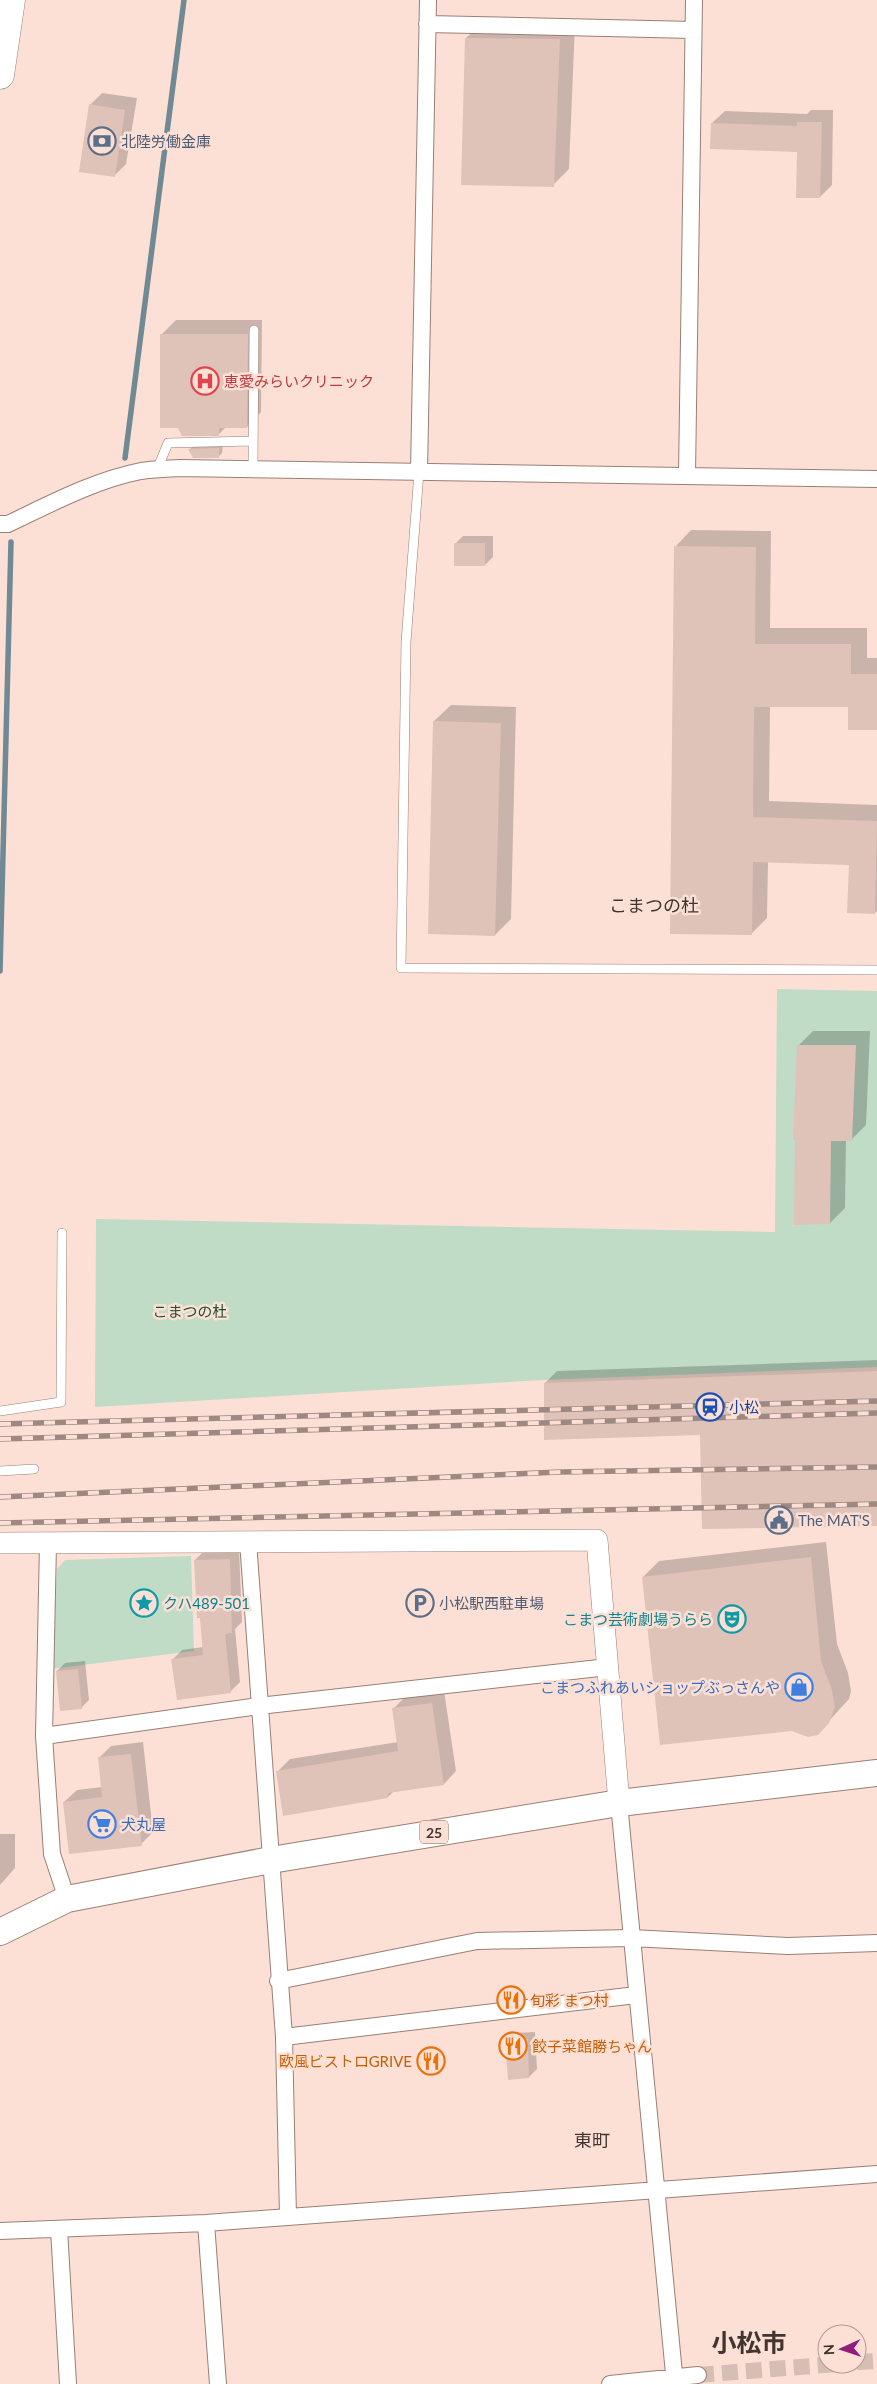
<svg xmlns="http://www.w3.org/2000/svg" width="877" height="2384" viewBox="0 0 877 2384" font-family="Lato,'Noto Sans JP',sans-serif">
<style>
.green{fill:#c0dbc6}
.shadow{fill:#0003}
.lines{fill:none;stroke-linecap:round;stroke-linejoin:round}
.stream{stroke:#6f8995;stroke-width:5.5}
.building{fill:#dfc2b8}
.minor-tunnel{stroke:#d7beb4;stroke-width:16;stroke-dasharray:16 8;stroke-linecap:butt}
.service-casing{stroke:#997f75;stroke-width:10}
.minor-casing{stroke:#997f75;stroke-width:18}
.tertiary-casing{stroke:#997f75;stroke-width:22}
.primary-casing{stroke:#997f75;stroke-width:28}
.trunk-casing{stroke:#997f75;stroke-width:29}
.service{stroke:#fff;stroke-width:9}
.minor{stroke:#fff;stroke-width:16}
.tertiary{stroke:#fff;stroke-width:21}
.primary{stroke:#fff;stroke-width:26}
.trunk{stroke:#fff;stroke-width:28}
.rail-casing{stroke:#9d8982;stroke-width:5.5}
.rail{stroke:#fde0d5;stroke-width:4;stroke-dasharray:11;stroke-linecap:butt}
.labels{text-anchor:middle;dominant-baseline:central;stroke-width:5;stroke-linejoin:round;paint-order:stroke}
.shield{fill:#fde0d5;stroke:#796862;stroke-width:1}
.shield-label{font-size:14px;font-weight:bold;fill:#403531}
.service-label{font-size:15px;fill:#4e5e75;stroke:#fde0d5;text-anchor:start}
.health-label{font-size:15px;fill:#be3a42;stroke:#fde0d5;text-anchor:start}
.park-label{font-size:15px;fill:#1e532f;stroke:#fde0d5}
.transit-label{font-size:15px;fill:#164399;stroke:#fde0d5;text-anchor:start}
.culture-label{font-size:15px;fill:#0d838f;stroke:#fde0d5;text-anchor:start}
.shop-label{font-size:15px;fill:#366cbe;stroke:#fde0d5;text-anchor:end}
.food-label{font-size:15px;fill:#c56008;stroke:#fde0d5;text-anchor:start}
.quarter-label{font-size:18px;fill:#403531;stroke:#fde0d5}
.town-label{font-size:25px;font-weight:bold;fill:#403531;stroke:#fde0d5}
</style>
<rect width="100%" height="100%" fill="#fde0d5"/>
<path class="green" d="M777,989l100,2v376l-334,13 -448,27 1,-188 679,13z
M191,1556l3,95 -143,18 6,-100 8,-9z"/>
<path class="shadow" d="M482,22l93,2 -6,145 -16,16 -87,-147z
M102,93l35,5 -11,66 -12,12 -24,-71z
M811,110h22l-1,75 -12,12 -22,-46 -86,-28 13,-12 82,3z
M176,320h86l-1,92 -14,15h-21l-7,7 -58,-99z
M223,445l-1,8 -3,3 -29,-7 3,-3z
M691,530l80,1 -1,97h97v30h10v70l-28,-22h-79l-1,95 108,4v106l-2,2 -25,-50 -82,-2 -1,57 -16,16 -76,-387z
M463,536h30v21l-8,8 -30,-21z
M451,705l65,2 -5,212 -16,16 -61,-214z
M813,1031h57l-4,94 -15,15h-5l-1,68 -15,15 -33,-84 1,-93z
M877,1360v164l-176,-90 -156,-51 12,-12z
M826,1542l11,102 11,29 3,18 -2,8 -32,35 -174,-157 16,-16z
M239,1549l3,73 -7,7 5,53 -10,10 -58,-32 10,-10 21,-3 -8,-87 10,-10z
M85,1661l4,39 -8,8 -24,-37 8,-8z
M444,1691l12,80 -12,13 -50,7 -6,6 -111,-25 13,-13 108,-17 -5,-33 12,-12z
M143,1742l10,90 -12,12 -77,-42 13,-12 25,-3 -3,-29 12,-12z
M0,1834h15v34l-15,17z
M535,2032l2,37 -8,8 -22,-36 8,-8z"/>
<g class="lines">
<path class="stream" d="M125,458l59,-458
M0,971l11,-429"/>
</g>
<path class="building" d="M465,38l95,1 -6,148 -93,-2z
M89,104l36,6 -10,67 -36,-5z
M797,122h25l-2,76h-24l1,-46 -87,-3 1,-26 86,3z
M160,334h88l-1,94h-28v8h-37l-4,-8h-18z
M219,448v10h-26l-5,-9z
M454,543h31v23h-31z
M674,546l82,1 -1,97h96v30h26v56h-29v-23h-94l-1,110 124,4 -2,93 -28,-1 2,-48 -96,-3 -1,73 -82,-1z
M433,721l68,2 -6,213 -67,-2z
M797,1045h59l-4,96h-21l-1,83 -36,1 1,-85h-2z
M877,1371v155l-175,3 -2,-94 -156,5v-57z
M811,1557l10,104 11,29 3,17 -6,16 -11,12 -10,2 -16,-6 -132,14 -18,-168z
M230,1559l2,74 -7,1 6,59 -54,7 -6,-41 32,-4 -3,-37h-3l-3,-58z
M78,1669l4,40 -22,2 -4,-40z
M432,1703l12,82 -56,8v5l-105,18 -7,-45 122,-20 -6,-43z
M131,1754l11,92 -73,8 -6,-52 39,-5 -4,-40z
M528,2039l1,39 -21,2 -3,-39z"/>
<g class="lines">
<path class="minor-tunnel" d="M857,2362l20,-1
M698,2375l139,-11"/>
<g class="service-casing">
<path id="service" d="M253,469l1,-139
M157,470l11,-27 85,-2
M419,472l-13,170 -5,326 476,2
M0,1411l61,-9 1,-169
M0,1471l34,-2"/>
</g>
<g class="minor-casing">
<path id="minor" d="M427,24l266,6
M419,472l9,-472
M687,475l7,-475
M0,524h8c42,-20 87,-44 133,-53 12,-2 25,-2 38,-3l698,11
M248,1541l36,496 4,180
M48,1543l-4,193 8,118 15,45
M44,1736l215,-30 349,-39
M619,1803l56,581
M278,1981l199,-40 154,-3 157,8 89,-3
M284,2037l352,-42
M206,2223l12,161
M59,2229l9,155
M0,2231l206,-8 671,-49
M610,2384l88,-9"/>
</g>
<g class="tertiary-casing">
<path id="tertiary" d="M0,1543l597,-3 22,263"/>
</g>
<g class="primary-casing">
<path id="primary" d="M0,1932l67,-33 204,-39 348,-57 258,-30"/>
</g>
<g class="trunk-casing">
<path id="trunk" d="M0,75l11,-75"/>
</g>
<use href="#service" class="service"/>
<use href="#minor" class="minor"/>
<use href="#tertiary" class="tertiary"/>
<use href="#primary" class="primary"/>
<use href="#trunk" class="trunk"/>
<g class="rail-casing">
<path id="rail" d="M0,1424l877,-23
M0,1439l877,-26
M0,1497l560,-25 317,-5
M0,1523l877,-19"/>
</g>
<use href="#rail" class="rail"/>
</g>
<defs>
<g id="bank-ring" transform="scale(1.4375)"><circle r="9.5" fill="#fde0d5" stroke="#5c6f8a" stroke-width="1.5"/><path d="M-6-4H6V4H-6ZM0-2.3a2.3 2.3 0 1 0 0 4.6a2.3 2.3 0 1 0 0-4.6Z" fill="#5c6f8a"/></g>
<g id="hospital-ring" transform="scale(1.4375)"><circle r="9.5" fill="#fde0d5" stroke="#e0444e" stroke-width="1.5"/><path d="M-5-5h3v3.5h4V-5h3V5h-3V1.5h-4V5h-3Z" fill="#e0444e"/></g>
<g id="station-ring" transform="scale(1.4375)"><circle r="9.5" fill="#fde0d5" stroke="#1a4fb4" stroke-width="1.5"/><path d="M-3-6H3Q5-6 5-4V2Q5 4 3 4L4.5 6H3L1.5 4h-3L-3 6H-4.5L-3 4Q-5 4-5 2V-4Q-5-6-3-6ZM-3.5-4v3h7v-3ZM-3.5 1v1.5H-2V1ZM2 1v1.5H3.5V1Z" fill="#1a4fb4"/></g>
<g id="civic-ring" transform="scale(1.4375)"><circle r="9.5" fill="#fde0d5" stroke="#5c6f8a" stroke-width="1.5"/><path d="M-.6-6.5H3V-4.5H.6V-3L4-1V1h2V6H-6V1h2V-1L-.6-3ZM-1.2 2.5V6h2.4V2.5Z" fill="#5c6f8a"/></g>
<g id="sight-ring" transform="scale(1.4375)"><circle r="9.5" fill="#fde0d5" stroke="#0f9aa8" stroke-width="1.5"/><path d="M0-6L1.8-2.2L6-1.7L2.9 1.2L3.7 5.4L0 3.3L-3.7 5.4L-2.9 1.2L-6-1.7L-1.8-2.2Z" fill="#0f9aa8"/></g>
<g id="parking-ring" transform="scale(1.4375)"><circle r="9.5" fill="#fde0d5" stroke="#5c6f8a" stroke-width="1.5"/><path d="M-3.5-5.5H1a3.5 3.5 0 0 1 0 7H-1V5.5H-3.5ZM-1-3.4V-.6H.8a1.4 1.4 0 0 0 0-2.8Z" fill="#5c6f8a"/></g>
<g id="theatre-ring" transform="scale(1.4375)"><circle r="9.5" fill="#fde0d5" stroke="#0f9aa8" stroke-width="1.5"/><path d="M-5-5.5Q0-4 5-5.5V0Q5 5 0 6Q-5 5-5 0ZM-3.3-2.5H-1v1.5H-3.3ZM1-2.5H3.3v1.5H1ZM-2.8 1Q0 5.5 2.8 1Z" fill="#0f9aa8"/></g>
<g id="shop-ring" transform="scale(1.4375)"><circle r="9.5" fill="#fde0d5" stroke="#3f7fe0" stroke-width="1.5"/><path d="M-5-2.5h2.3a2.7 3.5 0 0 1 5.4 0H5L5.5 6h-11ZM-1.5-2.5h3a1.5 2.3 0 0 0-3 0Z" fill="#3f7fe0"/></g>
<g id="supermarket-ring" transform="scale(1.4375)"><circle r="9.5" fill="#fde0d5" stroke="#3f7fe0" stroke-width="1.5"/><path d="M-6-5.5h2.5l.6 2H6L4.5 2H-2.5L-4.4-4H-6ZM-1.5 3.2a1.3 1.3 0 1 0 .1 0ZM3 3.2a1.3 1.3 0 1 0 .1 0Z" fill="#3f7fe0"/></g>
<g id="restaurant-ring" transform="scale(1.4375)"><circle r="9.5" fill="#fde0d5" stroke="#e8710a" stroke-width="1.5"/><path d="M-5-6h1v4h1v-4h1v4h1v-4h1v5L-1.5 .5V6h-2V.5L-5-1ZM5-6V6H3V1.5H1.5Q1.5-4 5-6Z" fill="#e8710a"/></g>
</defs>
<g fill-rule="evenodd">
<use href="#bank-ring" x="102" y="141"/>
<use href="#hospital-ring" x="205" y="381"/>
<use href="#station-ring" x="710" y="1407"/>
<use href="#civic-ring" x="779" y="1520"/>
<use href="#sight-ring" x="144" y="1603"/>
<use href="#parking-ring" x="420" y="1603"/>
<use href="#theatre-ring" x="732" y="1619"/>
<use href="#shop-ring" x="799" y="1687"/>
<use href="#supermarket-ring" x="102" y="1824"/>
<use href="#restaurant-ring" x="511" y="2000"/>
<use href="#restaurant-ring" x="513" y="2046"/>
<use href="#restaurant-ring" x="431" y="2061"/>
</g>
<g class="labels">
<rect class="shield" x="420" y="1820.5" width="28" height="23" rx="4"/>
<g class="shield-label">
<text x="434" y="1832">25</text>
</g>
<g class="service-label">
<text x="121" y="141">北陸労働金庫</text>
<text x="798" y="1520">The MAT'S</text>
<text x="439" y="1603">小松駅西駐車場</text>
</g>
<g class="health-label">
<text x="224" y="381">恵愛みらいクリニック</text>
</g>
<g class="park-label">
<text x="190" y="1311">こまつの杜</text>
</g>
<g class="transit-label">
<text x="729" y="1407">小松</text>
</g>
<g class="culture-label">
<text x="163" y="1603">クハ489-501</text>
<text x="713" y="1619" text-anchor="end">こまつ芸術劇場うらら</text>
</g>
<g class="shop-label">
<text x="780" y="1687">こまつふれあいショップぶっさんや</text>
<text x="121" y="1824" text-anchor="start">犬丸屋</text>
</g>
<g class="food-label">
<text x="530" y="2000">旬彩 まつ村</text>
<text x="532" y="2046">餃子菜館勝ちゃん</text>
<text x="412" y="2061" text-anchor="end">欧風ビストロGRIVE</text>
</g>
<g class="quarter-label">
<text x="654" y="905">こまつの杜</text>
<text x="592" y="2140">東町</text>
</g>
<g class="town-label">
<text x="749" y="2342">小松市</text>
</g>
</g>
<g transform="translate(842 2349) rotate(267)"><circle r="24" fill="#fde0d5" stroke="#b19c93"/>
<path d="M0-4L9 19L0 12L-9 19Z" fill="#901c7c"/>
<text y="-8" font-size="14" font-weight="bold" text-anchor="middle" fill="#403531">N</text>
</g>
</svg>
